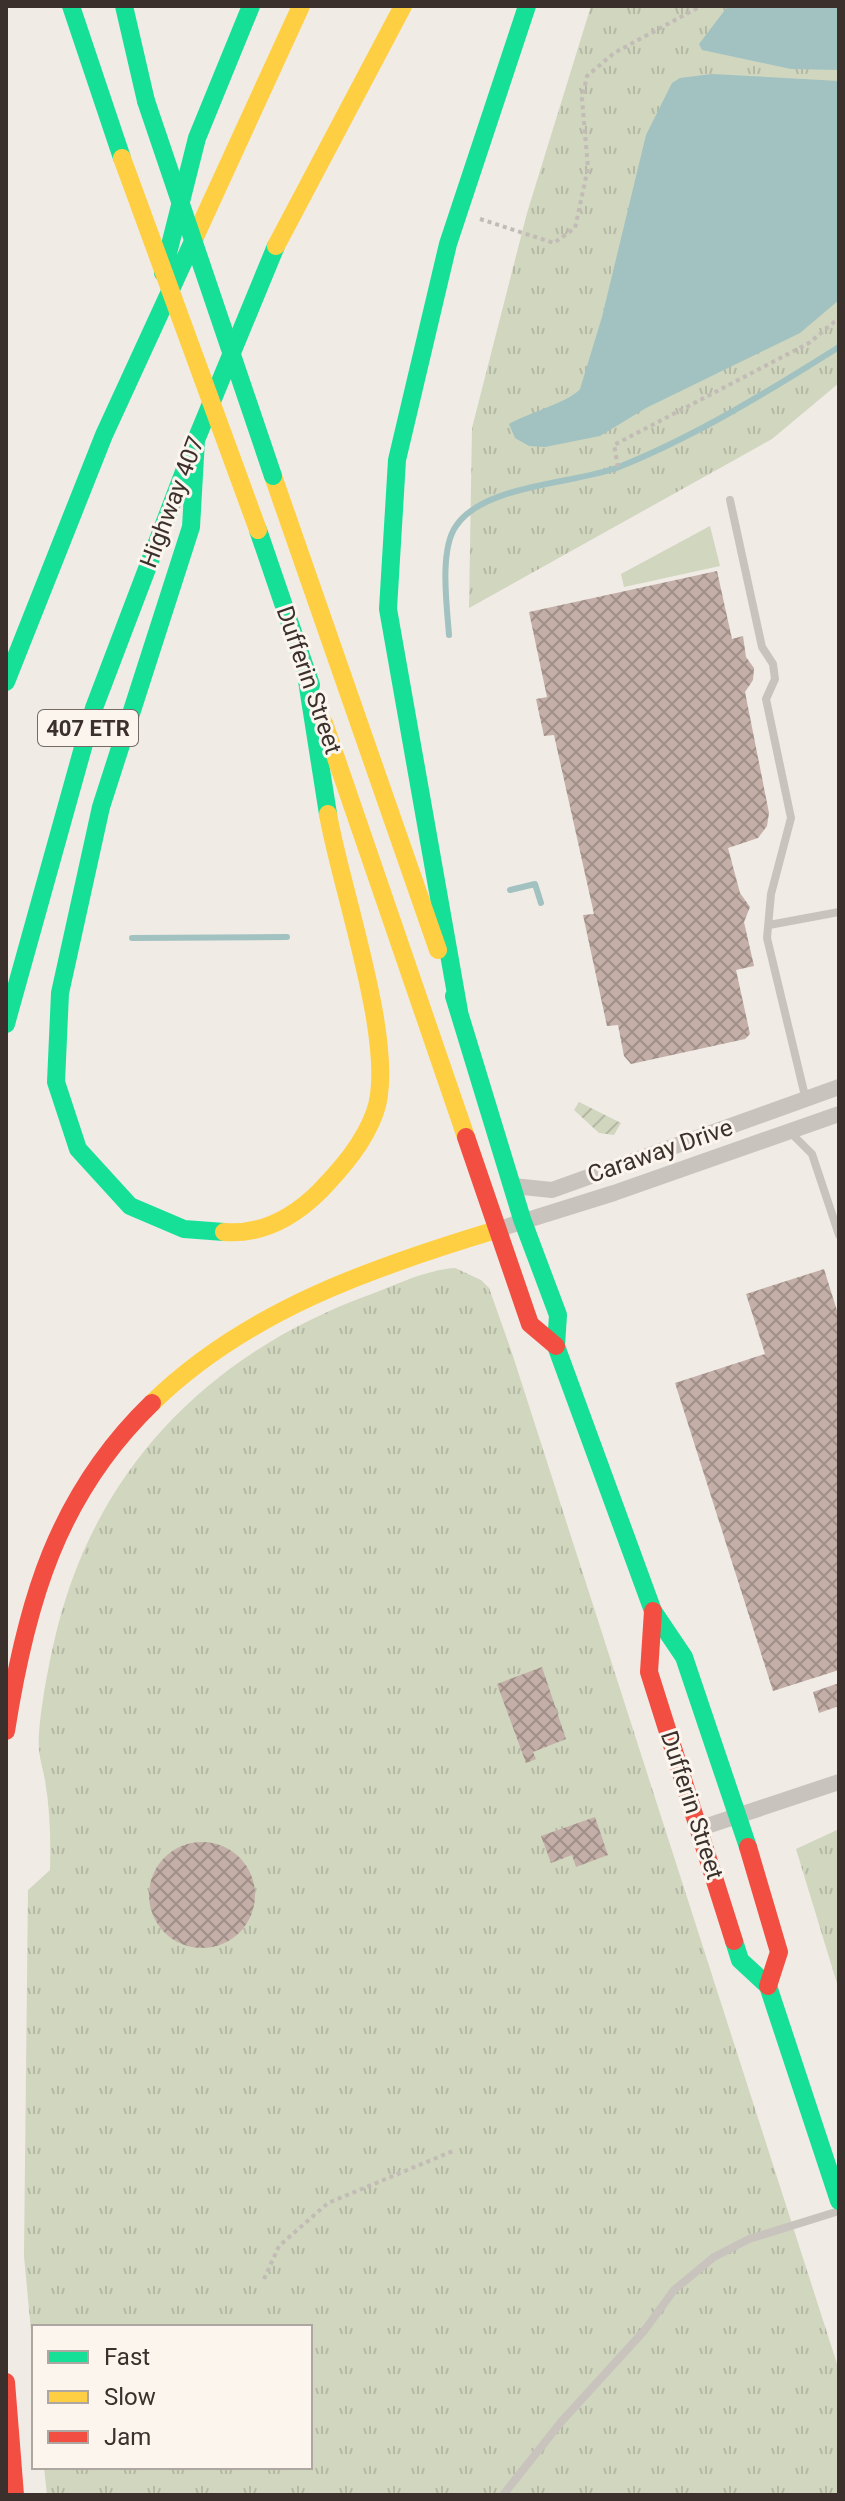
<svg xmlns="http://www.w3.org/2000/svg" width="845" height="2501" viewBox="0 0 845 2501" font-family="Roboto,sans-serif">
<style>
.grass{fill:url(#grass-tufts)}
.park{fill:#d1d6bf}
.garden{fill:url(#garden-furrows)}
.water{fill:#a1c2c1}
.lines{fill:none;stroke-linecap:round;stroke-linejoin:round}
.stream{stroke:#a1c2c1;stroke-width:6}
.building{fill:url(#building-cross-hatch)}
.path{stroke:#c2bbb6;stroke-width:4;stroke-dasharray:4 4;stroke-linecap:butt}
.lane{stroke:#c9c3be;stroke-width:8}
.street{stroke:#c9c3be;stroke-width:16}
.fast{stroke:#16e098;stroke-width:18}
.slow{stroke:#ffcf43;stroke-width:18}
.jam{stroke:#f24e42;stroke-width:18}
.fast-bridge{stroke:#16e098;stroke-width:18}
.slow-bridge{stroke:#ffcf43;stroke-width:18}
.labels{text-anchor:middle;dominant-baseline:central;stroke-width:6;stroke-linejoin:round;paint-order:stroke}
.shield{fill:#fbf5ee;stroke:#756b66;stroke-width:2}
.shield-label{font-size:22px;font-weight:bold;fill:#3b302b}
.street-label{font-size:24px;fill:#3b302b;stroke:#fbf5ee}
</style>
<defs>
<pattern id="grass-tufts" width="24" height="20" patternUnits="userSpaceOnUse" patternTransform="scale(2)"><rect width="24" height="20" fill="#d1d6bf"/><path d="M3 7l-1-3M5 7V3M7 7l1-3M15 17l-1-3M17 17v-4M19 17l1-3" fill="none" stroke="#b4b8a4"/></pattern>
<pattern id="garden-furrows" width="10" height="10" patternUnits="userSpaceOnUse" patternTransform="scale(2)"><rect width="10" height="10" fill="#d1d6bf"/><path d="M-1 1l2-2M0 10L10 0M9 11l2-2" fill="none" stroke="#b4b8a4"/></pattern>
<pattern id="building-cross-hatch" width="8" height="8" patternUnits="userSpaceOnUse" patternTransform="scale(2)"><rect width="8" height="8" fill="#c3afa7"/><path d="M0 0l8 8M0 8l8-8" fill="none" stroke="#a08f88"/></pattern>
</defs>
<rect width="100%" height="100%" fill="#f0ebe5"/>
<path class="grass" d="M591,6h248v377l-67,56 -303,169 3,-180 55,-215z
M455,1268l26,12 8,8 23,65 327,1017v125h-792l-3,-28h266v-140h-276v36l-10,-107 4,-366 22,-20c1,-30 0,-60 -5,-90 -2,-10 -5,-20 -6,-30 -2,-25 9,-82 15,-108 38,-170 153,-288 315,-347 27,-10 56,-25 86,-27z
M839,1829v161l-43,-141z"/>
<path class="park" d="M710,526l10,40 -96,21 -3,-13z"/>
<path class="garden" d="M579,1102l42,21 -7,12 -15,-2 -25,-23z"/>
<path class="water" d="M728,6h111v64l-48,-1 -89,-19 -3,-6z
M712,74l127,7v219l-39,33 -154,75 -46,28 -55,11 -16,-1 -14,-8 -6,-14c17,-10 62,-23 71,-35l22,-72 44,-182 26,-52 8,-5z"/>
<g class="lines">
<path class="stream" d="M449,635c-2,-28 -10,-85 7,-109 28,-42 119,-42 163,-59 77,-31 150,-76 220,-120
M510,890l25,-6 6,19
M132,938l155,-1"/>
</g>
<path class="building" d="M717,571l15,68 11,-3 3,21 8,11 -1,12 -8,12 24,121 -2,13 -9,12 -30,10 12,45 10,14 -6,15 10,44 -18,4 14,64 -5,5 -114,25 -7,-8 -6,-31 -11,1 -24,-111 11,-1 -40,-179 -10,1 -8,-37 11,-2 -18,-85z
M824,1269l15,48v353l-66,21 -98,-308 90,-29 -19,-60z
M542,1667l24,72 -33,13 3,7 -10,4 -29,-79z
M839,1683v23l-20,7 -6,-21z
M595,1817l13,38 -32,12 -4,-12 -21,8 -10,-27z
M149 1895a53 53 0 1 1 106 0a53 53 0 1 1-106 0Z"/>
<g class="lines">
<path class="path" d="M480,219l74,24 21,-15 13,-60 -6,-69 5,-23 27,-23 87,-47
M618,467l-4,-22 195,-102 30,-25
M264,2279l15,-33 49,-43 125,-52"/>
<path class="lane" d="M730,500l32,147 11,17 2,15 -9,20 25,119 -20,76 -4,44 39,162
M769,925l70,-13
M790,1132l22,22 27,81
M503,2495l58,-73 83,-91 30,-41 40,-33 35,-18 90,-28"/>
<path class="street" d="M513,1186l39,4 287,-103
M496,1230l118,-37 225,-79
M701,1828l138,-46"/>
<path class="fast" d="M71,6l51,152
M124,6l22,95
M163,273l34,-135 54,-132
M196,440l-5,87 -90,280 -41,186 -4,89 22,67 52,57 54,23 40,3
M258,530l53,155
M305,668l23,146
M6,682l98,-247 91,-198
M454,996l68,223 36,96 -2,31 97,265 31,46 64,190
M459,1011l-71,-402 9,-149 51,-216 79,-238
M6,1024l88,-316 102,-268 80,-194
M734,1941l6,19 28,26 71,215"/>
<path class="slow" d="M195,237l106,-231
M276,246l127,-240
M273,476l165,474
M324,723l142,414
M224,1232c38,3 69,-14 96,-41 22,-23 44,-48 55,-79 23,-64 -35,-225 -47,-298
M152,1403c94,-92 221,-136 344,-173"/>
<path class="jam" d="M466,1137l64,187 26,22
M653,1611l-4,61 85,269
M6,1731c20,-128 51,-236 146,-328
M748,1847l31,105 -11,34
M6,2382l9,113"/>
<path class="fast-bridge" d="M146,101l127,375"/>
<path class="slow-bridge" d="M122,158l136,372"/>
</g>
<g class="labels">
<rect class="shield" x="38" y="710" width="100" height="36" rx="6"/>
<g class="shield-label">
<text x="88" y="728">407 ETR</text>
</g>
<g class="street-label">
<text transform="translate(172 502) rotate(-69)">Highway 407</text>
<text transform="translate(309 680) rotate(71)">Dufferin Street</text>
<text transform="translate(660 1151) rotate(-19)">Caraway Drive</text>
<text transform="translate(692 1805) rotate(72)">Dufferin Street</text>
</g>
</g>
<rect width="845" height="2501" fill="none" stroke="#3b302b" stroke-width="16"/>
<rect x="32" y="2325" width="280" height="144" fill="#fbf5ee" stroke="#aea6a0" stroke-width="2"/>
<rect x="48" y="2351" width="40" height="12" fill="#16e098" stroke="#aea6a0" stroke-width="2"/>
<text x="104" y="2365" font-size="24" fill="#3b302b">Fast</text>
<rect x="48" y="2391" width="40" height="12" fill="#ffcf43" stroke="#aea6a0" stroke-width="2"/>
<text x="104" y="2405" font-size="24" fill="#3b302b">Slow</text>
<rect x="48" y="2431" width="40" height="12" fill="#f24e42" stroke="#aea6a0" stroke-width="2"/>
<text x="104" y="2445" font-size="24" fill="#3b302b">Jam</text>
</svg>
